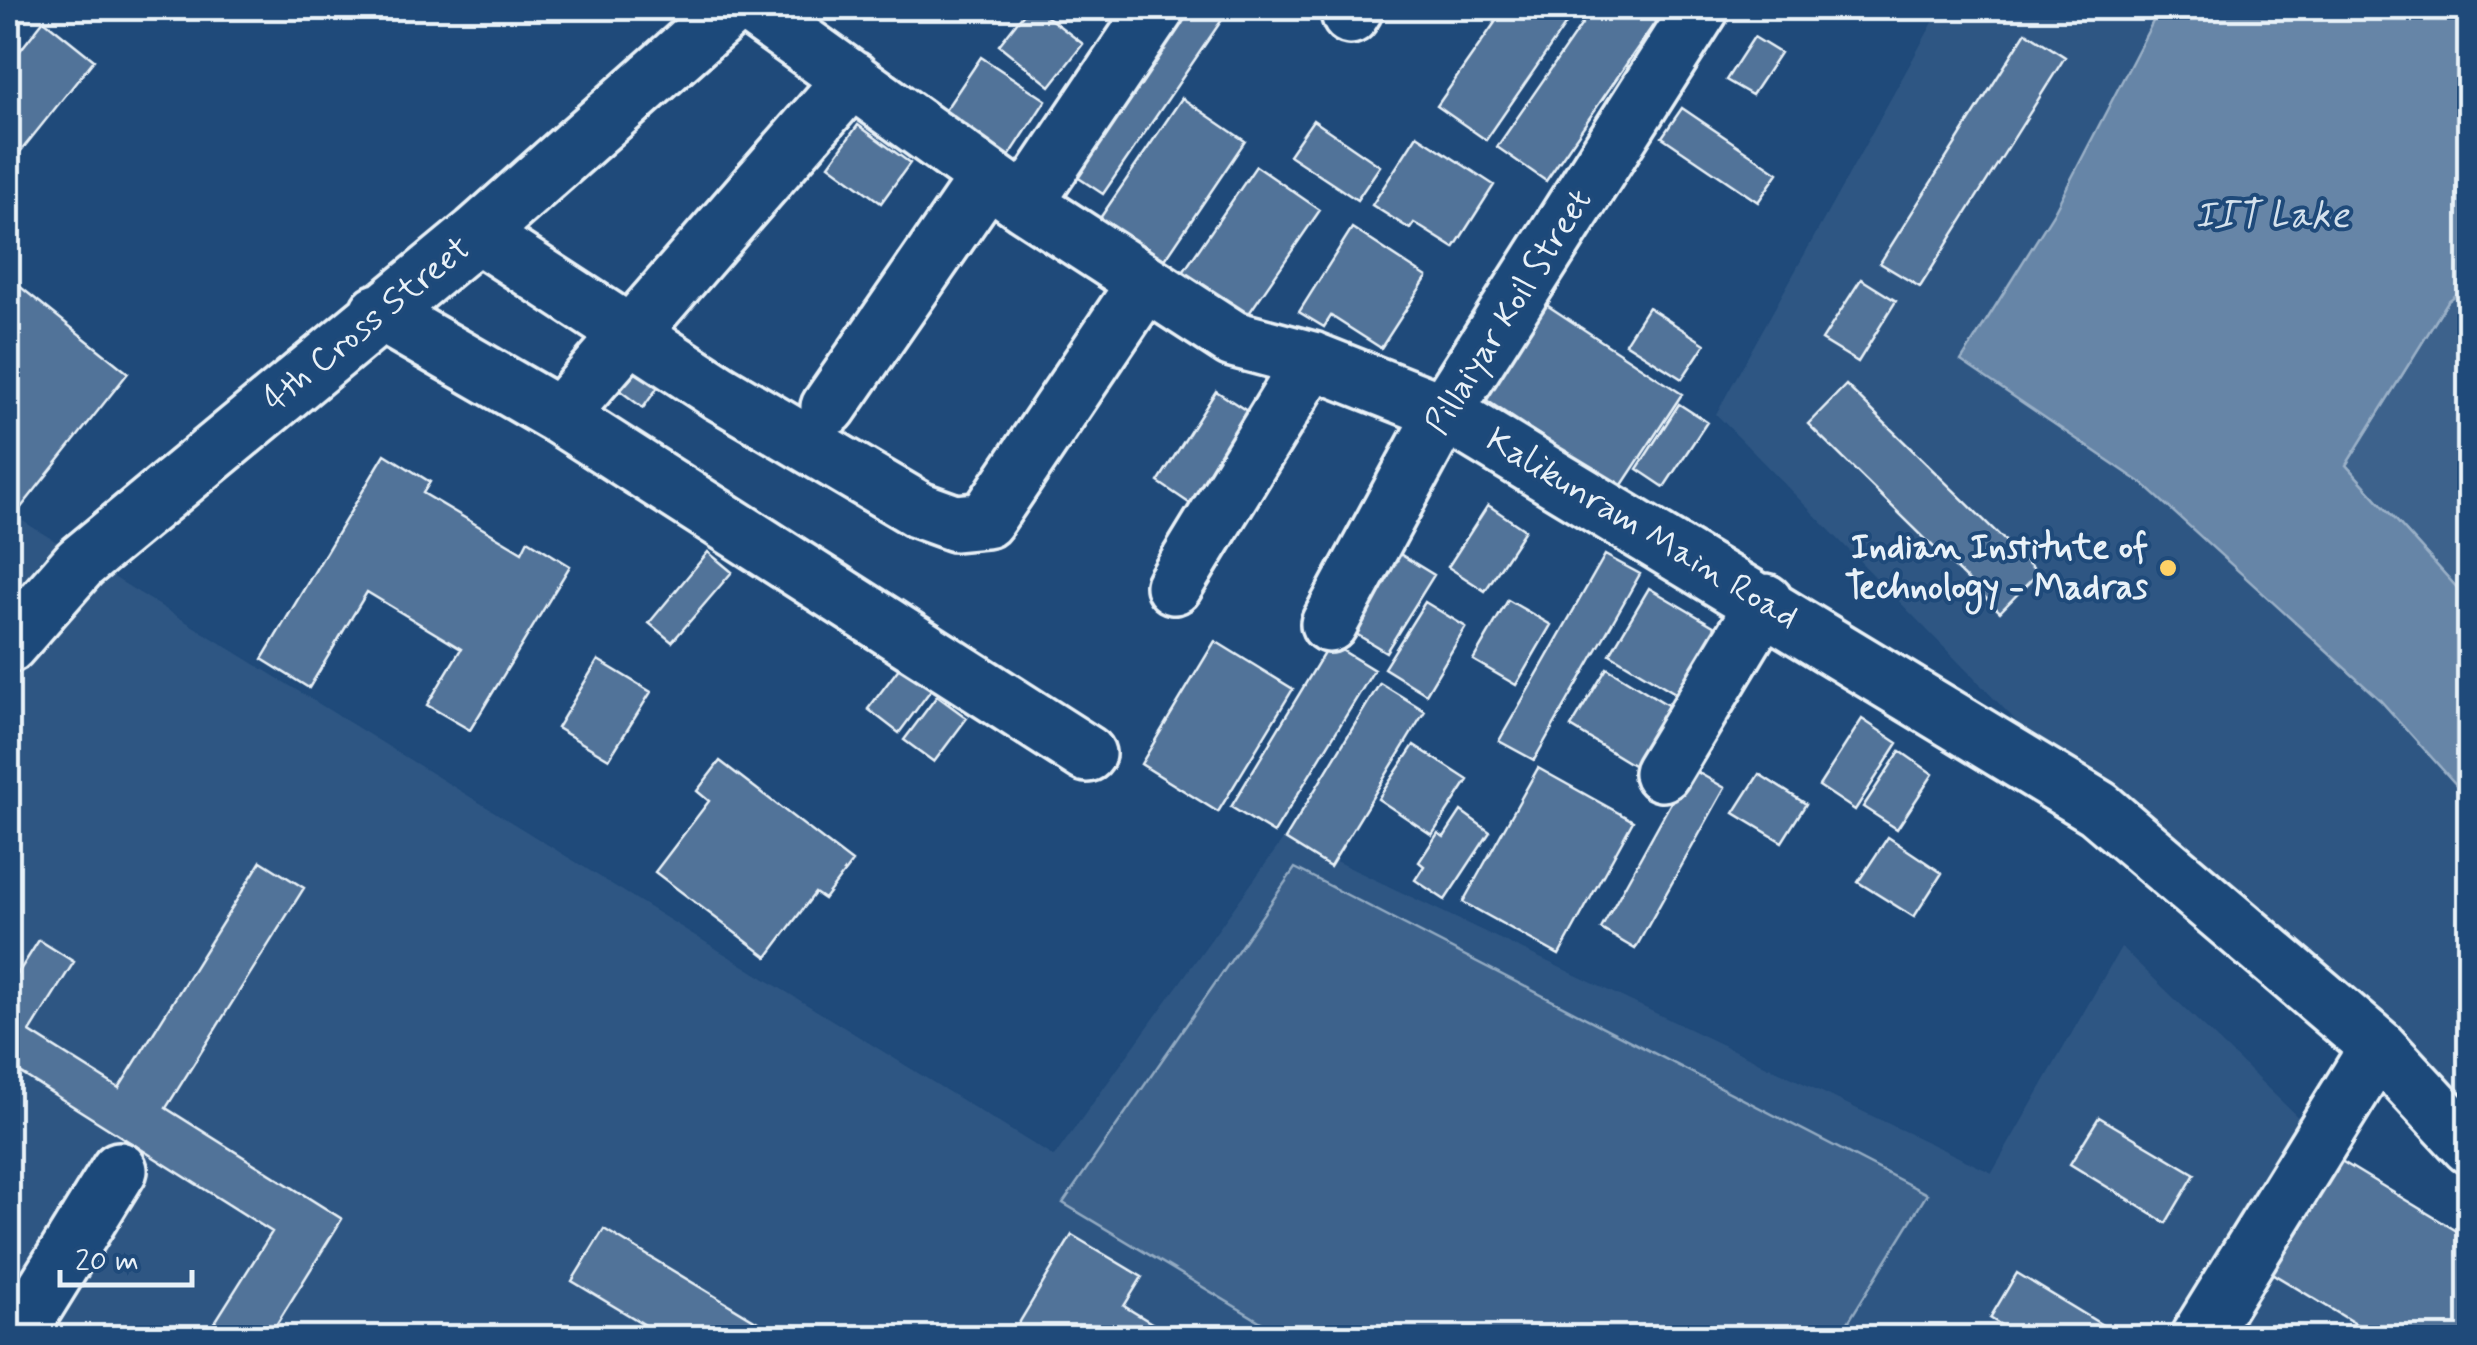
<svg xmlns="http://www.w3.org/2000/svg" width="2477" height="1345" viewBox="0 0 2477 1345" font-family="Mynerve,sans-serif">
<style>
.built{fill:#2e5683}
.green{fill:#3c628c;stroke:#92aac2;stroke-width:2.5}
.water{fill:#6685a7;stroke:#9ab0c7;stroke-width:2.5}
.building{fill:#517399;stroke:#e8f1f8;stroke-width:2.5}
.lines{fill:none;stroke-linecap:round;stroke-linejoin:round}
.minor-casing{stroke:#e8f1f8;stroke-width:62}
.minor{stroke:#1f4a7a;stroke-width:55}
.poi-dot{fill:#ffd166;stroke:#1f4a7a;stroke-width:4}
.labels{text-anchor:middle;dominant-baseline:central;stroke-width:8;stroke-linejoin:round;paint-order:stroke}
.street-label{font-size:35px;fill:#e8f1f8;stroke:#1f4a7a}
.poi-label{font-size:35px;font-weight:bold;fill:#e8f1f8;stroke:#1f4a7a;text-anchor:end}
.water-label{font-size:38px;font-style:italic;fill:#d4e1ec;stroke:#1f4a7a}
</style>
<rect width="100%" height="100%" fill="#1f4a7a"/>
<filter id="ink" filterUnits="userSpaceOnUse"><feTurbulence type="fractalNoise" baseFrequency=".01" numOctaves="2"/><feDisplacementMap in="SourceGraphic" scale="20" xChannelSelector="R" yChannelSelector="G"/><feConvolveMatrix kernelMatrix="1 2 1 2 8 2 1 2 1" color-interpolation-filters="sRGB"/></filter>
<g filter="url(#ink)">
<path class="built" d="M1941,8h528v1145l-452,-431 -301,-308z
M8,512l1046,645 231,-320 707,336 129,-226 348,335v55h-2461z"/>
<path class="green" d="M2469,285v316l-123,-136 102,-164z
M1295,868l632,326 -88,143h-553l-223,-134z"/>
<path class="water" d="M2160,8h309v277l-21,16 -102,164 123,136v198l-89,-99 -237,-216 -182,-123 92,-147z"/>
<path class="building" d="M1028,8h8l47,36 -33,42 -51,-41z
M1175,8h55l-127,186 -38,-25z
M1505,8h72l-91,132 -49,-34z
M1593,8h72l-119,173 -49,-34z
M44,20l50,40 -86,107v-101z
M2026,32l39,25 -145,230 -40,-24z
M1754,37l26,16 -28,42 -26,-15z
M981,57l65,43 -38,58 -66,-43z
M1182,98l63,43 -87,129 -64,-43z
M1682,108l96,65 -20,29 -96,-65z
M1313,120l67,46 -23,34 -68,-45z
M858,125l52,38 -29,40 -52,-38z
M1417,135l77,50 -40,63 -40,-25 -4,6 -38,-24z
M1256,166l64,44 -81,118 -64,-44z
M1352,228l75,49 -46,71 -50,-32 -7,11 -25,-15z
M8,277l120,96 -120,151z
M1861,279l35,22 -38,61 -36,-22z
M1536,298l146,96 -62,94 -146,-96z
M1648,307l57,37 -23,35 -57,-36z
M625,356l36,27 -18,25 -36,-27z
M1846,385l192,188 -38,39 -192,-188z
M1216,391l37,24 -58,92 -37,-25z
M1679,404l28,18 -43,65 -27,-18z
M385,454l45,28 -7,11 99,59 6,-12 42,26 -100,164 -43,-25 34,-56 -94,-57 -58,96 -47,-29z
M1488,505l37,25 -40,61 -37,-24z
M1390,548l44,27 -48,77 -43,-26z
M708,552l24,20 -60,70 -23,-19z
M1605,555l35,19 -106,186 -35,-19z
M1649,588l73,43 -40,66 -72,-43z
M1508,600l43,25 -35,60 -43,-25z
M1425,602l41,25 -40,67 -42,-26z
M1215,641l78,48 -75,123 -77,-48z
M1330,643l44,27 -100,163 -43,-26z
M906,659l30,24 -37,50 -31,-24z
M598,660l53,32 -42,67 -52,-31z
M1607,668l67,41 -36,59 -67,-41z
M1380,683l45,28 -95,156 -45,-28z
M937,696l30,22 -33,44 -30,-22z
M1862,719l36,24 -43,67 -36,-24z
M1414,745l54,35 -36,55 -54,-36z
M1900,751l33,23 -36,55 -34,-22z
M720,761l132,101 -28,37 -9,-6 -48,64 -112,-85 54,-71 -12,-10z
M1538,768l95,53 -74,134 -96,-53z
M1690,768l35,20 -90,161 -34,-20z
M1759,774l47,30 -24,38 -48,-29z
M1461,811l29,21 -45,68 -30,-20 9,-14 -5,-4 19,-29 6,4z
M1888,837l54,36 -28,44 -56,-35z
M261,861l43,27 -138,220 176,111 -74,119h-63l67,-106 -258,-163 -6,10v-90l31,-49 35,22 -44,70 89,56z
M2099,1117l96,57 -29,49 -96,-59z
M2333,1156l137,83v99h-91l-114,-69z
M604,1229l180,109h-117l-95,-57z
M1072,1235l70,42 -18,29 52,32h-143l-17,-10z
M2017,1273l105,64 -1,1h-99l-32,-20z"/>
<g class="lines">
<g class="minor-casing">
<path id="minor" d="M752,8l273,196 208,135 79,21 132,52 654,396 280,239 92,99
M1350,16l5,-8
M1025,204l132,-196
M477,234l242,158 200,118 36,13 31,-3 158,-235
M378,312l181,104 528,338
M829,407l158,-229
M559,416l293,-337
M1174,586l138,-226
M1329,624l115,-212 257,-404
M8,645l72,-82 397,-329 254,-226
M1662,773l103,-171
M15,1338l104,-168
M2198,1338l180,-291"/>
</g>
<use href="#minor" class="minor"/>
</g>
</g>
<circle class="poi-dot" cx="2168" cy="568" r="10"/>
<g class="labels">
<g class="street-label">
<text transform="translate(1509 312) rotate(-58)">Pillaiyar Koil Street</text>
<text transform="translate(367 324) rotate(-39)">4th Cross Street</text>
<text transform="translate(1642 529) rotate(31)">Kalikunram Main Road</text>
</g>
<g class="poi-label">
<text x="2148" y="548">Indian Institute of<tspan x="2148" dy="40">Technology - Madras</tspan></text>
</g>
<g class="water-label">
<text x="2272" y="216">IIT Lake</text>
</g>
</g>
<rect width="2477" height="1345" fill="none" stroke="#1f4a7a" stroke-width="40"/>
<rect x="20" y="20" width="2437" height="1305" fill="none" stroke="#e8f1f8" stroke-width="4" filter="url(#ink)"/>
<path d="M60 1270v15h132v-15" fill="none" stroke="#e8f1f8" stroke-width="5"/>
<text x="75" y="1270" font-size="30" fill="#e8f1f8" stroke="#1f4a7a" stroke-width="8" paint-order="stroke">20 m</text>
</svg>
